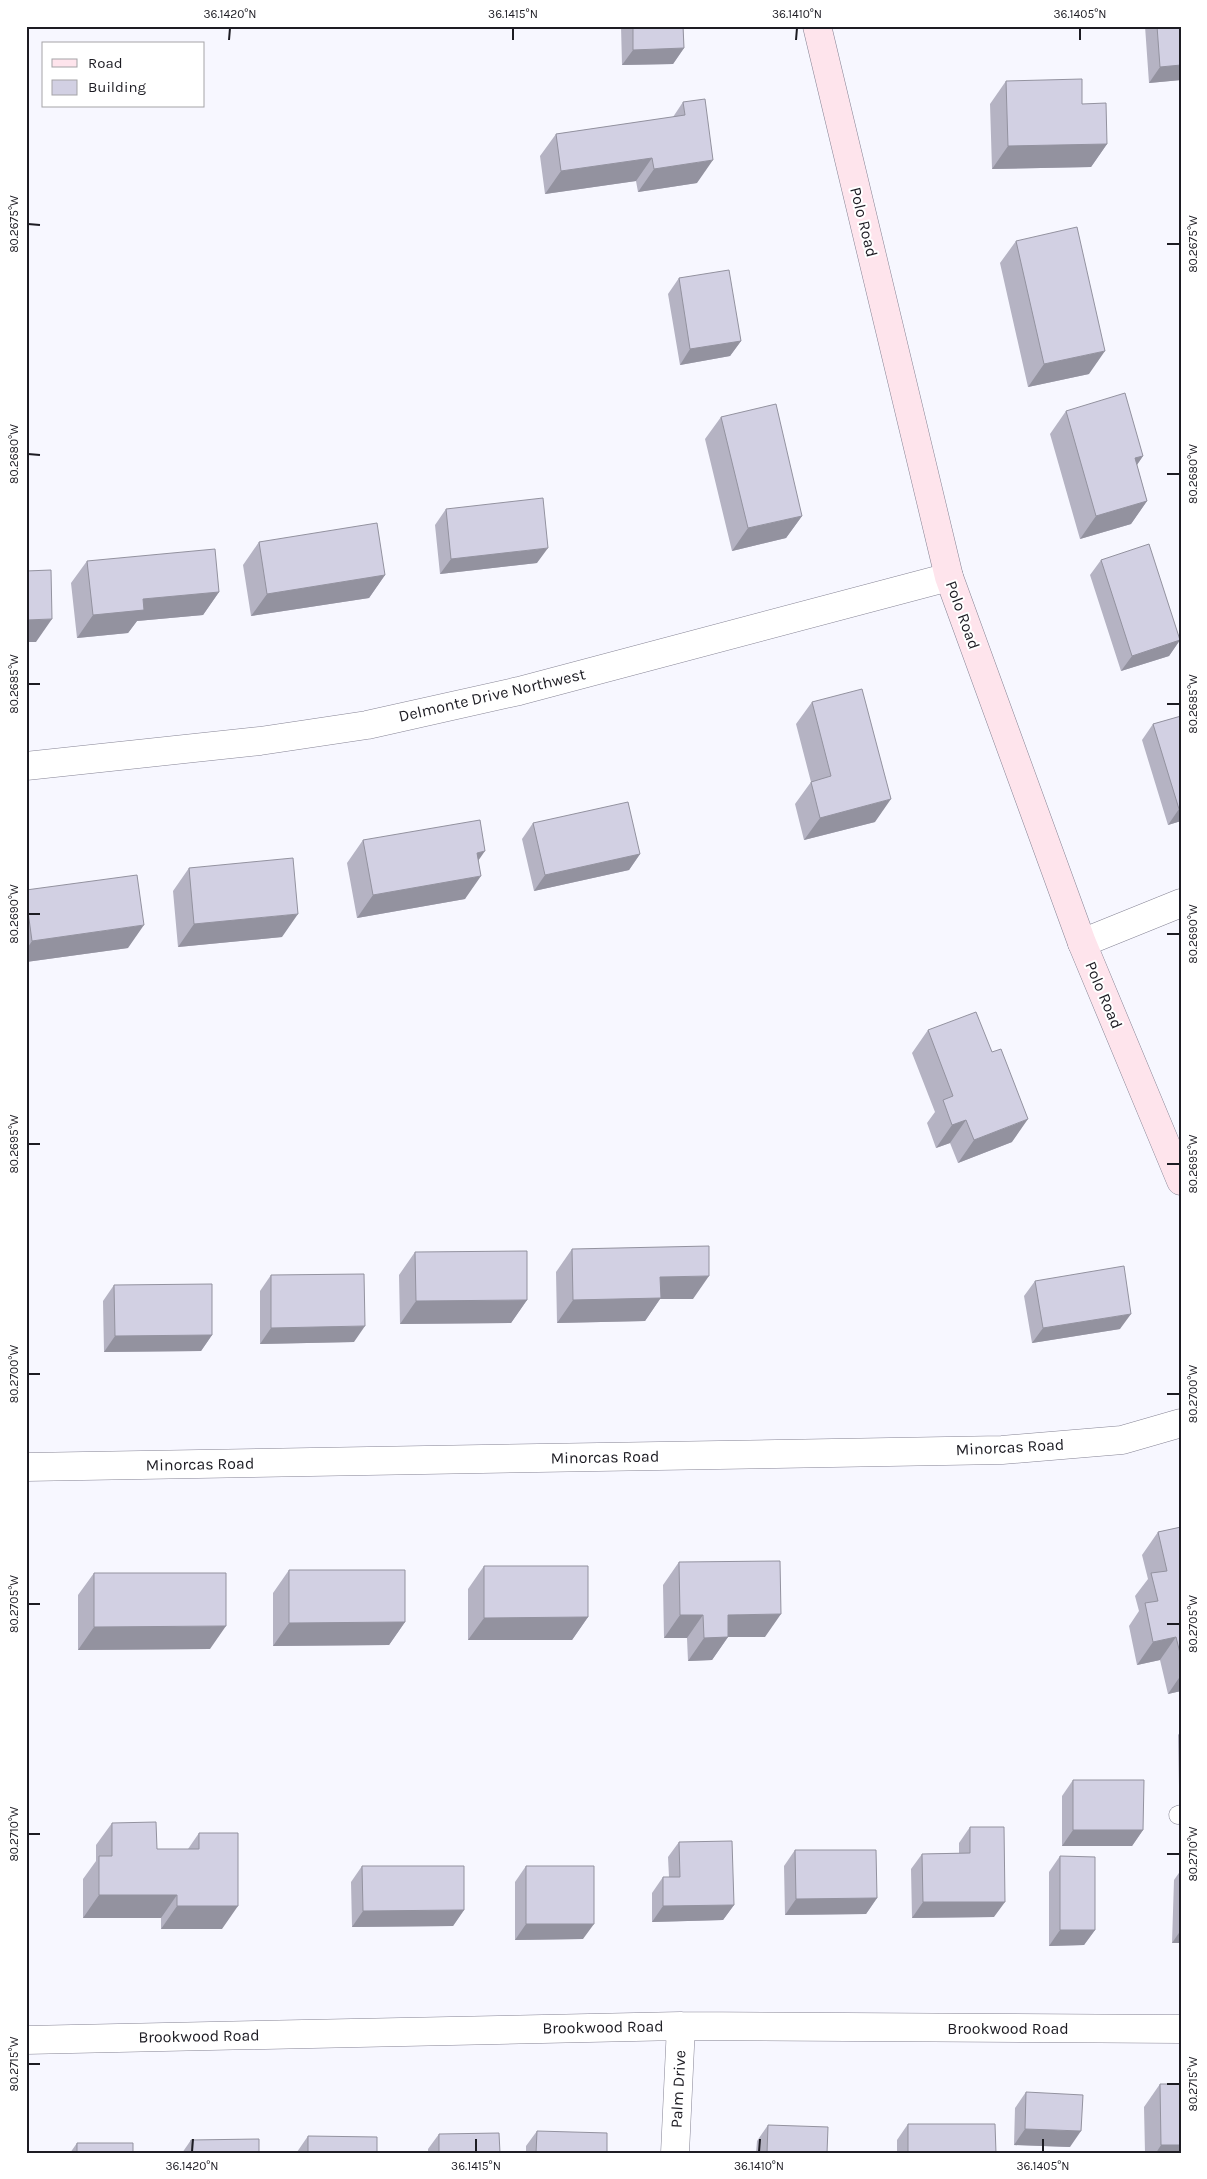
<svg xmlns="http://www.w3.org/2000/svg" width="1207" height="2179" viewBox="0 0 1207 2179" font-family="Karla,sans-serif">
<style>
.lines{fill:none;stroke-linecap:round;stroke-linejoin:round}
.lane-casing{stroke:#868495;stroke-width:19}
.street-casing{stroke:#868495;stroke-width:29}
.secondary-casing{stroke:#868495;stroke-width:29}
.lane{stroke:#fff;stroke-width:18}
.street{stroke:#fff;stroke-width:28}
.secondary{stroke:#fee4ec;stroke-width:28}
.wall{fill:#b5b3c3}
.shaded-wall{fill:#93929f}
.building{fill:#d2d0e3;stroke:#93929f}
.ticks{fill:none;stroke:#1d1c23;stroke-width:2}
.labels{text-anchor:middle;dominant-baseline:central;stroke-width:4;stroke-linejoin:round;paint-order:stroke}
.street-label{font-size:16px;fill:#1d1c23;stroke:#fff}
.neatline{fill:none;stroke:#1d1c23;stroke-width:2}
.ticks-label{font-size:12px;text-anchor:middle;fill:#1d1c23}
</style>
<rect width="100%" height="100%" fill="#f7f7ff"/>
<g class="lines">
<g class="lane-casing">
<path id="lane" d="M1178,1815l3,-1"/>
</g>
<g class="street-casing">
<path id="street" d="M26,766l234,-25 107,-16 152,-34 430,-114
M1082,943l99,-40
M26,1467l976,-17 120,-10 59,-17
M26,2040l655,-14 500,3
M675,2153l6,-127"/>
</g>
<g class="secondary-casing">
<path id="secondary" d="M817,26l132,551 133,366 99,238"/>
</g>
<use href="#lane" class="lane"/>
<use href="#street" class="street"/>
<use href="#secondary" class="secondary"/>
</g>
<path class="wall" d="M621,26h62l1,22 -11,16 -51,1z
M1145,26h36v54l-32,3z
M1006,81l76,23 25,40 -16,23 -99,2 -2,-65z
M683,102l14,81 -59,9 -2,-11 -91,13 -5,-38 16,-22 117,-17z
M1016,241l73,133 -61,13 -28,-124z
M679,278l62,63 -11,15 -50,9 -12,-71z
M1066,411l77,45 -6,9 10,36 -16,23 -51,15 -30,-105z
M721,417l81,99 -16,22 -54,13 -27,-112z
M446,509l91,54 -97,11 -5,-49z
M259,542l126,33 -16,23 -118,18 -8,-51z
M1101,560l79,80 -11,16 -48,15 -31,-96z
M87,561l132,31 -16,23 -66,6 -9,12 -51,5 -6,-55z
M812,702l63,120 -71,18 -9,-36 16,-22 -15,-58z
M1181,716v105l-13,4 -26,-85 11,-16z
M533,823l107,31 -11,16 -95,21 -12,-52z
M363,840l115,21 -13,38 -108,19 -10,-55z
M189,868l93,69 -104,10 -5,-56z
M26,890l102,58 -102,14z
M928,1030l84,112 -54,21 -8,-20 -14,5 -9,-25 8,-11 -23,-59z
M572,1249l121,50h-33l-15,22 -88,2 -1,-51z
M415,1252l112,48 -16,23 -111,1 -1,-49z
M271,1275l83,67 -94,2v-53z
M1035,1281l85,48 -88,14 -8,-47z
M114,1285l98,50 -11,16 -97,1 -1,-51z
M1181,1527v164l-13,3 -8,-34 -23,5 -8,-39 10,-15 -4,-15 13,-17 -6,-24 16,-23z
M679,1562l86,75h-37l-16,23 -24,1 -1,-23h-23l-1,-53z
M484,1566l104,51 -16,23h-104v-51z
M289,1570l116,52 -16,23 -116,1v-53z
M94,1573l116,76 -132,1v-55z
M1181,1731v55h-2l-1,-51z
M1073,1780l70,50 -11,16h-70v-50z
M112,1823l45,26h31l11,-16 23,96h-61v-11h-78v-39l13,-18v-16z
M970,1827l24,90 -82,1 -1,-49 11,-15 37,-1v-10z
M679,1842l55,63 -11,15 -71,2v-29l11,-16h6l-1,-20z
M795,1850l82,48 -11,16 -81,1 -1,-49z
M1060,1856l35,74 -11,15 -35,1v-74z
M362,1866l102,44 -11,16 -101,1 -1,-45z
M526,1866l57,73 -68,1v-58z
M1181,1870v73h-9l2,-63z
M1160,2084l21,69h-36l-1,-46z
M1026,2092l44,55 -56,-2 1,-37z
M908,2124l88,29h-99v-13z
M768,2125l59,28h-71l1,-12z
M537,2131l70,22h-81v-7z
M439,2134l61,19h-72v-4z
M308,2136l69,17h-80v-1z
M191,2140l68,13h-77z
M77,2143l56,10h-63z"/>
<path class="shaded-wall" d="M684,48l-11,16 -51,1 11,-15z
M1181,65v15l-32,3 11,-16z
M1107,144l-16,23 -99,2 16,-23z
M652,158l-16,23 -91,13 16,-23z
M713,160l-16,23 -59,9 16,-23z
M741,341l-11,15 -50,9 10,-16z
M1105,351l-16,23 -61,13 16,-23z
M1143,456l-16,23 8,-21z
M1147,501l-16,23 -51,15 16,-23z
M802,516l-16,22 -54,13 16,-23z
M548,548l-11,15 -97,11 11,-15z
M385,575l-16,23 -118,18 16,-22z
M219,592l-16,23 -66,6 -9,12 -51,5 16,-23 50,-16z
M52,619l-16,23h-10v-22z
M1180,640l-11,16 -48,15 11,-15z
M891,799l-16,23 -71,18 16,-22z
M1179,809h2v12l-13,4z
M485,851l-16,23 8,-21z
M640,854l-11,16 -95,21 11,-16z
M481,876l-16,23 -108,19 16,-23z
M298,914l-16,23 -104,10 16,-23z
M144,925l-16,23 -102,14v-12l6,-9z
M1028,1119l-16,23 -54,21 16,-23z
M966,1120l-16,23 -14,5 16,-23z
M709,1276l-16,23h-33l-15,22 -88,2 16,-23 87,-23z
M527,1300l-16,23 -111,1 16,-23z
M1131,1314l-11,15 -88,14 11,-15z
M365,1326l-11,16 -94,2 11,-16z
M212,1335l-11,16 -97,1 11,-16z
M781,1614l-16,23h-37l-16,23 -24,1 16,-23 24,-23z
M680,1615h23l-16,23h-23z
M588,1617l-16,23h-104l16,-22z
M405,1622l-16,23 -116,1 16,-23z
M226,1626l-16,23 -132,1 16,-23z
M1176,1637l-16,23 -23,5 16,-23z
M1181,1675v16l-13,3z
M1073,1830h70l-11,16h-70z
M99,1895h78l-16,23h-78z
M877,1898l-11,16 -81,1 11,-16z
M923,1902h82l-11,15 -82,1z
M734,1905l-11,15 -71,2 11,-16z
M177,1906h61l-16,23h-61z
M464,1910l-11,16 -101,1 11,-16z
M526,1924h68l-11,15 -68,1z
M1060,1930h35l-11,15 -35,1z
M1181,1930v13h-9z
M1025,2129l56,2 -11,16 -56,-2z
M1161,2145h20v8h-25z"/>
<path class="building" d="M633,26h50l1,22 -51,2z
M1157,26h24v39l-21,2z
M1082,79v25l24,-1 1,41 -99,2 -2,-65z
M705,99l8,61 -59,9 -2,-11 -91,13 -5,-37 129,-19 -2,-13z
M1077,227l28,124 -61,13 -28,-123z
M729,270l12,71 -51,8 -11,-71z
M1125,393l18,63 -8,2 12,43 -51,15 -30,-105z
M776,404l26,112 -54,12 -27,-111z
M543,498l5,50 -97,11 -5,-50z
M377,523l8,52 -118,19 -8,-52z
M1149,544l31,96 -48,16 -31,-96z
M215,549l4,43 -76,7 1,11 -51,5 -6,-54z
M51,570l1,49 -26,1v-49z
M862,689l29,110 -71,19 -9,-36 20,-6 -19,-74z
M1181,716v93h-2l-26,-85z
M628,802l12,52 -95,21 -12,-52z
M480,820l5,31 -8,2 4,23 -108,19 -10,-55z
M293,858l5,56 -104,10 -5,-56z
M137,875l7,50 -112,16 -6,-44v-7z
M976,1012l16,40 9,-3 27,70 -54,21 -8,-20 -14,5 -9,-25 10,-4 -25,-66z
M709,1246v30l-49,1 1,21 -88,2 -1,-51z
M527,1251v49l-111,1 -1,-49z
M1124,1266l7,48 -88,14 -8,-47z
M364,1274l1,52 -94,2v-53z
M212,1284v51l-97,1 -1,-51z
M1181,1527v130l-5,-20 -23,5 -8,-39 13,-2 -7,-28 16,-2 -9,-39z
M780,1561l1,53 -53,1v22l-24,1 -1,-23h-23l-1,-53z
M484,1566h104v51l-104,1z
M289,1570h116v52l-116,1z
M94,1573h132v53l-132,1z
M1073,1780h71l-1,50h-70z
M156,1822l1,27h42v-16h39v73h-61v-11h-78v-39h13v-33z
M970,1827h34l1,75h-82l-1,-48 48,-1z
M732,1841l2,64 -71,1v-29h17l-1,-35z
M795,1850h81l1,48 -81,1z
M1060,1856l35,1v73h-35z
M362,1866h102v44l-101,1z
M526,1866h68v58h-68z
M1160,2084h21v61h-20z
M1026,2092l57,3 -2,36 -56,-2z
M908,2124h87l1,29h-88z
M768,2125l60,2 -1,26h-60z
M537,2131l70,2v20h-71z
M499,2133l1,20h-61v-19z
M308,2136l69,1v16h-69z
M259,2139v14h-67l-1,-13z
M77,2143h56v10h-56z"/>
<path class="ticks" d="M229,40l1,-12M513,40v-12M796,40l1,-12M1080,40v-12M28,224l12,1M1167,244h13M28,454l12,1M1167,474h13M28,684h12M1167,704h13M28,914h12M1167,934h13M28,1144h12M1167,1164h13M28,1374h12M1167,1394h13M28,1604h12M1167,1624h13M28,1834h12M1167,1854h13M28,2064h12M1167,2084h13M192,2152l1,-13M476,2152v-13M759,2152l1,-13M1043,2152v-13"/>
<g class="labels">
<g class="street-label">
<text transform="translate(864 222) rotate(76)">Polo Road</text>
<text transform="translate(963 615) rotate(70)">Polo Road</text>
<text transform="translate(492 695) rotate(-13)">Delmonte Drive Northwest</text>
<text transform="translate(1104 995) rotate(67)">Polo Road</text>
<text transform="translate(1010 1447) rotate(-3)">Minorcas Road</text>
<text transform="translate(605 1457) rotate(-1)">Minorcas Road</text>
<text transform="translate(200 1464) rotate(-1)">Minorcas Road</text>
<text transform="translate(603 2027) rotate(-1)">Brookwood Road</text>
<text x="1008" y="2028">Brookwood Road</text>
<text transform="translate(199 2036) rotate(-1)">Brookwood Road</text>
<text transform="translate(678 2089) rotate(-87)">Palm Drive</text>
</g>
</g>
<rect width="1207" height="2179" fill="none" stroke="#ffffff" stroke-width="55"/>
<rect x="42" y="42" width="162" height="65" fill="#ffffff" stroke="#a5a4a7"/>
<rect x="52" y="59" width="25" height="8" fill="#fee4ec" stroke="#a5a4a7"/>
<text x="88" y="68" font-size="15" fill="#1d1c23">Road</text>
<rect x="52" y="80" width="25" height="15" fill="#d2d0e3" stroke="#a5a4a7"/>
<text x="88" y="92" font-size="15" fill="#1d1c23">Building</text>
<rect x="28" y="28" width="1152" height="2124" class="neatline"/>
<g class="ticks-label">
<text x="230" y="18">36.1420°N</text>
<text x="513" y="18">36.1415°N</text>
<text x="797" y="18">36.1410°N</text>
<text x="1080" y="18">36.1405°N</text>
<text transform="translate(14 224) rotate(-90)" y="4">80.2675°W</text>
<text transform="translate(1193 244) rotate(-90)" y="4">80.2675°W</text>
<text transform="translate(14 454) rotate(-90)" y="4">80.2680°W</text>
<text transform="translate(1193 474) rotate(-90)" y="4">80.2680°W</text>
<text transform="translate(14 684) rotate(-90)" y="4">80.2685°W</text>
<text transform="translate(1193 704) rotate(-90)" y="4">80.2685°W</text>
<text transform="translate(14 914) rotate(-90)" y="4">80.2690°W</text>
<text transform="translate(1193 934) rotate(-90)" y="4">80.2690°W</text>
<text transform="translate(14 1144) rotate(-90)" y="4">80.2695°W</text>
<text transform="translate(1193 1164) rotate(-90)" y="4">80.2695°W</text>
<text transform="translate(14 1374) rotate(-90)" y="4">80.2700°W</text>
<text transform="translate(1193 1394) rotate(-90)" y="4">80.2700°W</text>
<text transform="translate(14 1604) rotate(-90)" y="4">80.2705°W</text>
<text transform="translate(1193 1624) rotate(-90)" y="4">80.2705°W</text>
<text transform="translate(14 1834) rotate(-90)" y="4">80.2710°W</text>
<text transform="translate(1193 1854) rotate(-90)" y="4">80.2710°W</text>
<text transform="translate(14 2064) rotate(-90)" y="4">80.2715°W</text>
<text transform="translate(1193 2084) rotate(-90)" y="4">80.2715°W</text>
<text x="192" y="2170">36.1420°N</text>
<text x="476" y="2170">36.1415°N</text>
<text x="759" y="2170">36.1410°N</text>
<text x="1043" y="2170">36.1405°N</text>
</g>
</svg>
